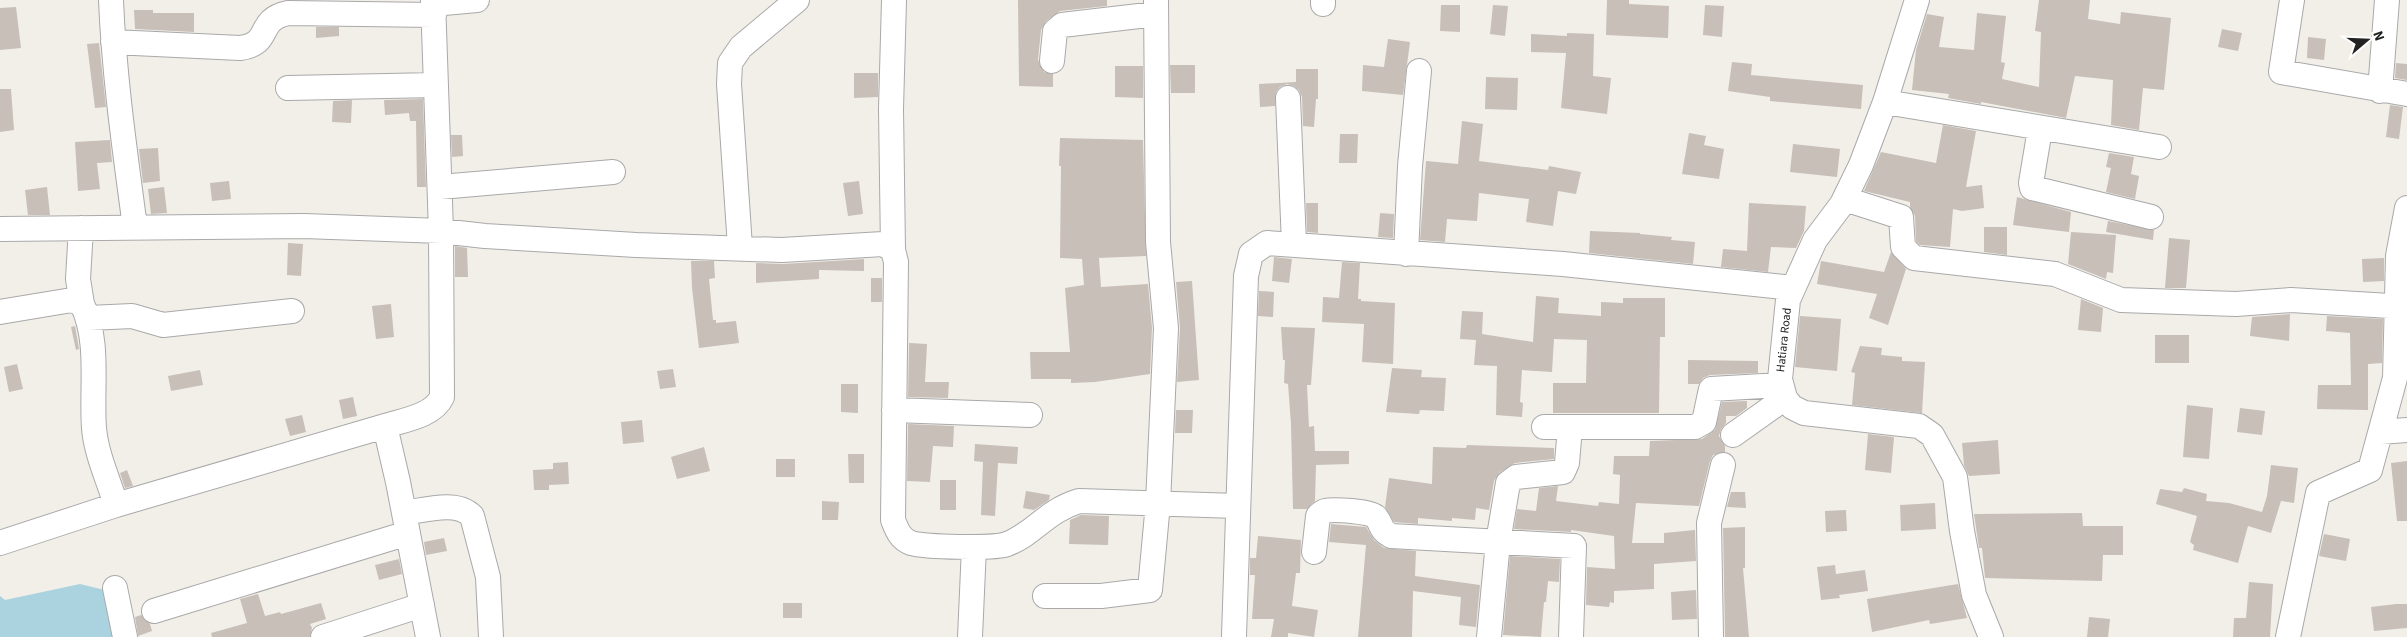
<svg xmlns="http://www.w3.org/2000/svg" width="2407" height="637" viewBox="0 0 2407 637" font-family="'Source Sans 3',sans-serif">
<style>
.water{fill:#aad3df}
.building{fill:#c7bfb8}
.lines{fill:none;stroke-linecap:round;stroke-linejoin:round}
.minor-casing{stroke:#a9a9a9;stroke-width:26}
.minor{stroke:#fff;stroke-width:24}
.labels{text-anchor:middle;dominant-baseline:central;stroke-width:5;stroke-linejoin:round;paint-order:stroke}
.street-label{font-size:12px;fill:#222;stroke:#fff}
</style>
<rect width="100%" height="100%" fill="#f2efe9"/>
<path class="water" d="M80,584l33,8 13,45h-126v-41l5,4z"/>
<path class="building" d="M1018,0h89v6l-47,5 -14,10 -5,9 -3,30 6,12 9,2v13l-34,-1z
M1607,0h22v4l40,2 -1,32 -62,-3z
M2039,0h51l-2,19 32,5 1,-12 50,6 -7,72 -21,-2 -4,42 -28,-5 2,-45 -38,-4 -9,42 -85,-16v2l-33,-6 1,-4 -37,-4 4,-40 11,-36 17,3 -5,30 35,3 3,-37 29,3 -5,46 4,1 -3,16 37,8 2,-55 -6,-1z
M1441,5h19v27l-20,-1z
M1493,5l15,1 -3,30 -15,-2z
M1705,5l19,1 -2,31 -19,-2z
M16,7l5,41 -21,2v-42z
M134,10h19v3h41v19l-59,-3z
M316,27h23v9l-23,2z
M2222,29l20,4 -4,18 -20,-4z
M1567,33l27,1 -1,42 18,2 -4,36 -46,-6 5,-55 -35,-1v-18l36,2z
M2308,37l18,2 -2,21 -17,-2z
M1388,39l22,3 -7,53 -41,-4 1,-26 21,2z
M99,43l7,64 -11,1 -8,-64z
M1732,62l20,2 -1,11 112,10 -2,24 -91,-8v-4l-42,-6z
M2396,63l11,1v16l-12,-2z
M1170,65h25v28h-24z
M1115,66h28v32l-28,-1z
M1296,69h22v30h-2l-2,28 -11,-1 -1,-29 -3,-7 -5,-4 -7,-2 -7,3 -4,5 -1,14 -15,1 -1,-23 37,-2z
M854,73h24v24l-24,1z
M1486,77l32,1 -1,32 -32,-1z
M0,89h11l3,41 -14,2z
M423,99l3,88h-9l-1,-66h-6l-1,-8 -24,2 -1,-15z
M352,100l-1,23 -19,-1 1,-21z
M2390,105l13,2 -4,32 -13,-2z
M1462,121l21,3 -4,37 69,9 1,-4 32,6 -5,22 -18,-3 -5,35 -27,-4 3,-23 -50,-6 -2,28 -30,-2 -2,23 -25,-2 6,-79 32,3z
M1943,125l33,6 -10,56 16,-2 2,23 -22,3 -9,-2 -3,38 -30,-2 -4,-4 -1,-25 -5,-9v-5l-46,-11 17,-39 55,11z
M1689,133l17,3 -2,9 20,4 -5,30 -37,-5z
M1340,134h18l-1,29h-18z
M451,135h11l1,21 -11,1z
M1060,138l83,2 3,116 -47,2 2,29 47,-3 4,44 -2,46 -55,8 -24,1v-4h-40l-1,-27h40l-5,-64 19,-3 -2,-26 -22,-1 1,-92h-2z
M110,140l2,22 -15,1 3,26 -22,2 -3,-49z
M1793,144l47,5 -3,28 -47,-5z
M158,148l2,33 -17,2 -4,-34z
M2109,153l25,4 -3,17 8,2 -4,23 -29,-7 5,-24 -5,-1z
M229,181l2,18 -19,2 -2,-18z
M859,181l4,33 -15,2 -5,-33z
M47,187l3,28h-22l-3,-25z
M164,187l3,26 -16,1 -3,-25z
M2017,197l54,15 -2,20 -56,-7z
M1306,203h12v30l-11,-1z
M1749,203l57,3 -2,25 -8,17 -25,-1 -3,25 -47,-5 2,-18 24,2z
M1380,213l14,1 -1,24 -15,-1z
M2108,221l46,9 -1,10 -47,-8z
M1984,227h23v28l-23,-3z
M1590,231l50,2v1l32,3 -1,3 24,2 -2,22 -104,-11z
M2071,232l45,3 -3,38 -6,-1 -1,7 -38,-15z
M2169,238l21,2 -4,48h-21z
M288,243l15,1 -2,32 -14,-1z
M455,246l12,2 1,29h-13z
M1891,252l15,17 -18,56 -19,-7 8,-24 -60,-10 4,-23 63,11z
M1274,257l18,2 -3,24 -17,-2z
M2384,258v23l-21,1 -1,-23z
M864,259v12l-45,-1v9l-63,4v-20l27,1z
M691,261h23l1,17 -6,1 4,41h3v3l20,-2 3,22 -40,5 -7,-60z
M1342,262l18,1 -2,36h3v2l34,2 -2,61 -31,-2 2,-38 -42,-2 1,-25 16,1z
M871,278h11v24h-11z
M1192,281l7,99 -22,2 3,-54 -4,-46z
M1259,291l15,1 -1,25 -15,-1z
M1536,296l23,2 -1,15 43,3v-14l22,1v-5h42v39h-5l-1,76h-106v-30h33l1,-43 -33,-1 -2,33 -30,-2 -2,32 3,1 -1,14 -26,-2 1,-49 -23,-1 2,-25 -16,-1 2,-28 21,1 -1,22 51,8z
M2081,299l22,9 -2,24 -23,-2z
M391,304l3,33 -18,2 -4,-33z
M2290,314l-1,27 -39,-5 2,-19z
M1800,316l41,3 -4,52 -42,-4z
M2327,316l56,3 -1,44 -14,1v46l-51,-1 1,-24h33l-1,-52 -24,-2z
M75,326l4,23 -3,1 -5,-23z
M1281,327l34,1 -4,57h-4l2,42 5,-1 1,25h34v13l-33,1 -1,36 -8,8h-14l-2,-85 -3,-40 -4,-1 1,-23h-2z
M2155,335h34v28h-34z
M909,343l18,1 -2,38h24l-1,16 -40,-1z
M1860,346l22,2 -1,7 21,2v4l23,1 -3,51 -70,-8 3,-32 -4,-1z
M1688,360l70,1v12l-48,2 -7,3 -4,6h-11z
M17,364l6,25 -14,3 -5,-25z
M1392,368l30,2 -1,7 25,1 -2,33 -24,-1 -1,4 -33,-2z
M673,369l3,18 -16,2 -3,-18z
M200,370l3,15 -32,6 -3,-15z
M841,384h17v29l-17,-1z
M353,397l4,19 -14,3 -4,-19z
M1747,401v7l-11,8h-10v7l-5,6 -2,7 6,10v6l-12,3 -3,6 -11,45 -63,-3 -4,40h32v-10l31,-3 1,31 -42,3v25l-40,2v12l-4,-1 -1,5 -23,-2 1,-38 28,2 -1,-33 -43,-6v2l-57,-3 3,-20 19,2 3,-23 19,-2 -2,15 42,5 1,-4 20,2 1,-29 -7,-1 1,-18h35l1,-15 52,-2 13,-9 7,-28z
M2187,405l26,3 -4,51 -26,-2z
M2240,408l25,3 -3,24 -25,-3z
M1176,410h17l-1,23h-17z
M302,415l4,17 -16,4 -5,-17z
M642,420l2,22 -21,2 -2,-22z
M908,424l46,2 -1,21 -20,-1 -3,36 -23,-1z
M1868,434l26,3 -3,36 -26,-3z
M1998,440l2,34 -31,2 -5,-11 -2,-22z
M975,444l43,3 -1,17 -19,-1 -3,53 -14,-1 2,-53 -9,-1z
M1467,445l87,3v11l-39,4 -15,9 -6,9 -5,29 -13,-2 -1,12 -23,-2v3l-34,-3v6l-24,-2 -9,-15 4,-29 43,6 1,-37 33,1z
M704,447l6,24 -33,8 -6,-22z
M848,454h16v29h-15z
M776,459h19v18h-19z
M2407,461v60h-10l-6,-58z
M568,462l1,22 -20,1v5h-15l-1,-20 20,-1v-6z
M2271,465l27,3 -4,35 -13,-2 -10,32 -23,-7 -10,37 -45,-13 1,-5 -4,-3 7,-26 -41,-12 4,-15 22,3 2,-4 23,6 -1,7 23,2 33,9 5,-16z
M127,470l6,16 -8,2 -5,-15z
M940,480h16v30h-16z
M1026,491l24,4 -1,5 -15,10 -11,-2z
M1731,492h14l1,16 -19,-1z
M822,501l17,1 -1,18h-16z
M1935,503l1,26 -35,2 -1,-26z
M1846,510l1,21 -21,1 -1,-21z
M2082,513l1,13h40v29h-20l-1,26 -117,-3 -3,-30h-3l-5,-34z
M1081,515l28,1 -1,29 -39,-1 1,-24z
M1331,524l35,3 8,13 10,8 32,3 -1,25 65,9 -4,42 -17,-2 2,-28 -48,-6 -1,46h-54l8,-92 -37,-3z
M1745,527v41h-2l6,69h-24l-2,-109z
M2324,534l26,5 -4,22 -27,-5z
M1258,536l43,4 -1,33h-4l-4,33 26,4 -4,27 -26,-4v4h-17l3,-18h-22l3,-44h-5v-17h6z
M444,538l3,13 -21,4 -2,-13z
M1510,556l50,3 -1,23 -11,-1 -2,21h-2l-3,35 -38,-2z
M399,559l3,15 -23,6 -4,-15z
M1835,565l1,9 29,-4 3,21 -29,4 1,3 -19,2 -4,-33z
M2249,582l24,2 -3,53h-37l1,-19h12z
M1958,584l9,34 -37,6 -1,-4 -57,12 -5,-33z
M1696,590l1,29 -25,1 -1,-28z
M258,594l7,22 15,-4 1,2 40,-11 5,16 -16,5 2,4 -2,9h-98l-1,-4 36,-10 -7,-24z
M783,603h19v15h-19z
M2396,604h11v24l-33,3 -3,-24z
M141,615l9,9 2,7 -14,5 -3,-19z
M2089,617l21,2 -2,18h-21z"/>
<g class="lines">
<g class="minor-casing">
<path id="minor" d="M111,0c3,76 14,152 24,227
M1917,0l-32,102 -24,63 -19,39 -27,36 -27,60 -8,79 5,19 7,9 12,6 115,13 13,9 23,42 7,54 12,64 17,42
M2292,0l-11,72 126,22
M433,4l44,-4
M1323,4v-4
M113,42l127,6c33,-4 15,-28 48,-35l146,2
M1052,61l3,-30 7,-6 94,-11
M288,88l148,-3
M2380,91l7,-91
M1288,98l6,146
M1885,102l274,45
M2040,129l-9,54 1,5 119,29
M440,187l173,-15
M1845,199l56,18 2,30 11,11 141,16 66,26 115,4 55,-4 116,7
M81,228l-3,51 4,25
M0,229l304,-3 137,5 44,5 151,9 146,5 101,-6 10,6 3,12 -3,258c4,10 7,19 18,23 14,4 83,6 96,1 27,-10 39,-33 72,-43l159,5
M740,247l-11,-163 1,-21 11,-16 56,-47
M893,250l-2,-141 3,-109
M1406,254l4,-88 9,-95
M0,312l72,-12 10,4c18,37 9,84 12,124 2,26 15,53 22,77
M89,318l43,-2 31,9 129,-14
M894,410l136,5
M385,426c19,-6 48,-10 57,-29l-1,-166 -8,-231
M1544,427h151l9,-5 7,-33 70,-4
M2381,432l26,-2
M1733,435l52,-37
M404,513c21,-3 53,-13 68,3l16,61 3,60
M0,543l116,-38 269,-79 13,56 30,155
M1314,552l4,-36c2,-2 4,-4 7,-5 8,-2 46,0 51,6 7,9 3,12 15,19l183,10 -3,91
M115,588l10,49
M1045,596h56l49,-6 8,-87 8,-175 -8,-86 -2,-242
M154,611l254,-78
M1234,636l12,-360 5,-22 16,-11 296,21 230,24
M323,637l99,-32
M970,637l4,-90
M1489,637l9,-95 10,-59 8,-6 47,-5 4,-9 3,-36
M1711,637l-2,-114 14,-58
M2288,637l30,-144 52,-23 25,-92 3,-122 9,-48"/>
</g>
<use href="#minor" class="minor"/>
</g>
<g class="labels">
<g class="street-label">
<text transform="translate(1784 340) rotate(-84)">Hatiara Road</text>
</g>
</g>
<g transform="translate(2367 40) rotate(71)" stroke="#ffffff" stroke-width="4" paint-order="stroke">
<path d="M0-4L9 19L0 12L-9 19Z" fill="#222222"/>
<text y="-8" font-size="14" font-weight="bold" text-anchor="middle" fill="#222222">N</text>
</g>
</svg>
